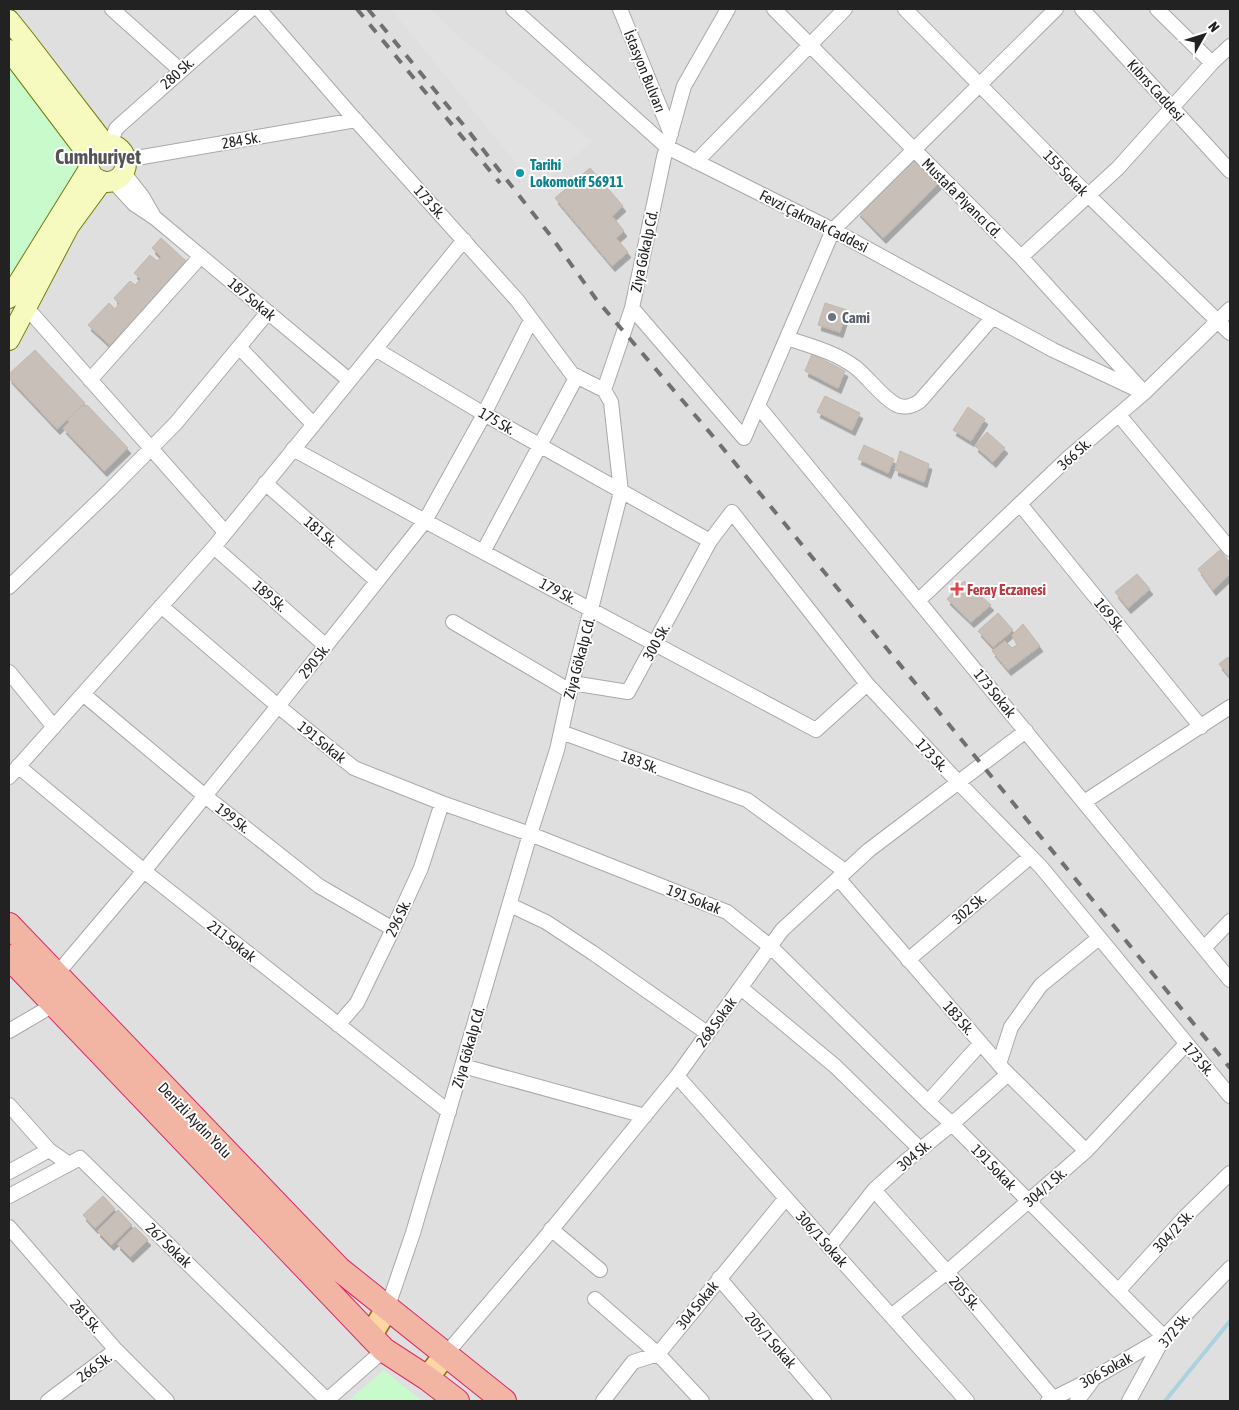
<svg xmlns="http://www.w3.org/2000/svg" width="1239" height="1410" viewBox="0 0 1239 1410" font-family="'Asap Condensed',sans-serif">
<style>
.residential{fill:#e0dfdf}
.park{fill:#c8facc}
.parking{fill:#e2e2e2}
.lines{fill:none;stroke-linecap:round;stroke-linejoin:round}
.stream{stroke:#aad3df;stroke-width:4}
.building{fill:#c7bfb8;stroke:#c4b6ab;filter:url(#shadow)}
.minor-casing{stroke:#a9a9a9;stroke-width:16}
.secondary-casing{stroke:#707d05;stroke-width:22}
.primary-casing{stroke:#a06b00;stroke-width:25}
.trunk-casing{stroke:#dc2a67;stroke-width:26}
.minor{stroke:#fff;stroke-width:14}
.secondary{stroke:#f7fabf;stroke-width:20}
.primary{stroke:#fcd6a4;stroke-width:22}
.trunk{stroke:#f2b4a3;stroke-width:24}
.rail{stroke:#707070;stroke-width:4;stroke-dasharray:10 10;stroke-linecap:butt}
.culture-dot{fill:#0f9aa8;stroke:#fff;stroke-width:2}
.worship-dot{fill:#6b7280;stroke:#fff;stroke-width:2}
.health-dot{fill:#e0444e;stroke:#fff;stroke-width:2}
.labels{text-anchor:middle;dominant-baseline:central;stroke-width:4;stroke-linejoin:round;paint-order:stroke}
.street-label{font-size:15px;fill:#222;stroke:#fff}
.culture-label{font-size:15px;font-weight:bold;fill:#0d838f;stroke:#fff;text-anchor:start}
.worship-label{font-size:15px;font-weight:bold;fill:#5b616d;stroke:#fff;text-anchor:start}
.health-label{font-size:15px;font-weight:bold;fill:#be3a42;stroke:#fff;text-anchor:start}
.district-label{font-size:20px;font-weight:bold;fill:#555;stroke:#fff}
</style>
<defs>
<filter id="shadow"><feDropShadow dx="3" dy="5.5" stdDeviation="0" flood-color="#0004"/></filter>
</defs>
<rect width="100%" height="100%" fill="#f2efe9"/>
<path class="residential" d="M9,9h1221v1392h-1221z"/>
<path class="park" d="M9,55l80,101 -80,142z
M384,1370l38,31h-74z"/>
<path class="parking" d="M391,9h40l21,22 141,110 -56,48z"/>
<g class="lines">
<path class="stream" d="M1165,1401l65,-80"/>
</g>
<path class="building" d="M913,157l26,26 -56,55 -26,-27z
M590,168l33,38 -11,10 12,15 -8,7 12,14 -16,14 -57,-68z
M161,238l26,24 -77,83 -22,-20 21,-22 6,6 4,-5 -5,-6 16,-17 5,4 6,-6 -7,-6 16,-18 7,6 4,-4 -9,-9z
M825,303l22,7 -7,22 -22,-7z
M35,350l50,53 -28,26 -48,-51v-4z
M812,354l33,17 -7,17 -33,-17z
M825,396l35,17 -8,17 -35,-18z
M82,405l3,2 2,-2 41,43 -24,23 -41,-43 6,-6 -2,-2z
M968,407l17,12 -14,22 -18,-11z
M987,432l18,16 -12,14 -18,-16z
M864,445l30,14 -6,14 -30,-14z
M900,451l29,13 -5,18 -29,-12z
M1220,550l10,13v11l-17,16 -15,-21z
M1137,574l13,15 -22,19 -13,-16z
M964,581l27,24 -20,17 -24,-23z
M998,613l15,17 -20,17 -15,-16z
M1023,624l17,22 -32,24 -16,-19 13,-10 7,7 5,-3 -5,-10z
M1228,657l2,3v17l-11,-13z
M103,1196l12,13 -20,19 -12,-13z
M118,1210l14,15 -21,20 -14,-14z
M135,1227l13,13 -18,17 -13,-13z"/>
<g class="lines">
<g class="minor-casing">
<path id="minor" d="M112,9l68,61
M259,9l92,106 166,185 55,74 32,16
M513,9l154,138 166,83 220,120 91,43
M620,9l51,125
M774,9l247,248 118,130
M905,9l183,186 142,138
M1082,9l148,162
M1157,9l55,54
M110,144l6,-15 4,-4 131,-116
M125,160l231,-40
M696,162l149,-153
M123,172l19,24 11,19
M113,181l21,23 21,14 194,162
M1021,257l97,-89 94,-105 18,-17
M26,307l199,225
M632,308l112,130 89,-208 223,-221
M787,338c23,8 48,14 68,29 14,11 25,28 40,37 8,5 18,2 25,-3l73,-84
M239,347l74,77
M375,349l109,65 226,127 22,-29 135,172 91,98 83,85 189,229
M90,380l111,-124
M758,406l472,574
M1119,415l111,134
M293,449l132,72 391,209 51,-46
M265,483l112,98
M1020,504l181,223
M214,547l112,99
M483,552l94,-176
M9,587l101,-97 66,-67 92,-111
M919,600l149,-142 76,-65 86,-84
M161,606l117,100 76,62 88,35 88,31 197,78 44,35 157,155 24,22 212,213 -70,41 -46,23
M453,622l117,69
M9,672l45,55
M572,683l56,9 82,-151
M83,694l122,102 114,90 74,43
M561,732l186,68 98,71
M18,766l126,105 305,241
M9,777l205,-230 250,-307
M1084,802l146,-95
M838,878l166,192 82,81
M510,905l36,17 47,31 114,80
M1204,948l26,-27
M908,960l122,-103
M56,975l88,-104 134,-165 147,-185 56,-101 50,-100
M741,988l94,78 85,83
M338,1025l19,-22 36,-74 28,-61 21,-65
M9,1031l46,-27
M999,1064l12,-37 30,-42 58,-47
M463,1066l182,50
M677,1076l290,325
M928,1102l53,-59
M9,1105l40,45 20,14 11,-6 247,242
M9,1172l40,-22
M874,1190l73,82 106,126
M9,1196l60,-32
M9,1227l107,123 51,51
M551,1229l49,41
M829,1247l45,-57 33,-30 45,-36 56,-50
M719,1278l105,123
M1118,1291l67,-74 45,-44
M595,1299l63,55 44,47
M387,1309l26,-76 117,-399 27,-84 13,-59 51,-199 -10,-90 -7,-12 28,-82 32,-151 20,-71 44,-77
M891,1316l56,-44 139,-121 100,-107
M446,1354l93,-109 138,-169 105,-146 87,-80 157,-119
M48,1401l68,-51
M326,1401l58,-51
M603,1401l30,-39 25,-8 128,-156
M1077,1401l15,-20
M1129,1401l35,-64 66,-69"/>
</g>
<g class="secondary-casing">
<path id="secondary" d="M9,20l16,20 80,104
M9,50l80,106
M88 163a19 19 0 1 1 38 0a19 19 0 1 1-38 0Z
M9,298l80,-129
M9,340l60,-114 33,-45"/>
</g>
<g class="primary-casing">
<path id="primary" d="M370,1336l17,-27
M427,1378l19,-24"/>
</g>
<g class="trunk-casing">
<path id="trunk" d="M9,925l330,344 165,132
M9,957l375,393 43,28 30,23"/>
</g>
<use href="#minor" class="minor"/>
<use href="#secondary" class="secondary"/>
<use href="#primary" class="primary"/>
<use href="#trunk" class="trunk"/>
<path class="rail" d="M357,9l143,174
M368,9l102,124 80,102 46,64 121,142 513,627"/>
</g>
<circle class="culture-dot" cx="520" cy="173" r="5"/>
<circle class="worship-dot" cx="832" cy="317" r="5"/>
<path class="health-dot" d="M954.5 581.5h5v5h5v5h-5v5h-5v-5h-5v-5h5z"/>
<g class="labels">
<g class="street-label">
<text transform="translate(645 71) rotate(68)">İstasyon Bulvarı</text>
<text transform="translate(177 73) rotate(-42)">280 Sk.</text>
<text transform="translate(1156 90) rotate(48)">Kıbrıs Caddesi</text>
<text transform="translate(241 140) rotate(-10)">284 Sk.</text>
<text transform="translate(1066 173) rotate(46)">155 Sokak</text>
<text transform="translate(962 198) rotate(45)">Mustafa Piyancı Cd.</text>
<text transform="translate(430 202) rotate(48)">173 Sk.</text>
<text transform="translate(814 221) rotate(27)">Fevzi Çakmak Caddesi</text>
<text transform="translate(644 251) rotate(-78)">Ziya Gökalp Cd.</text>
<text transform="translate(252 299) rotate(40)">187 Sokak</text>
<text transform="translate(497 421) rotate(30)">175 Sk.</text>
<text transform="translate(1074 454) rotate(-42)">366 Sk.</text>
<text transform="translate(321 532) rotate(41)">181 Sk.</text>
<text transform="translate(558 591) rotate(28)">179 Sk.</text>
<text transform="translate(270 596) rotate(41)">189 Sk.</text>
<text transform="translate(1110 615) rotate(51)">169 Sk.</text>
<text transform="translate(656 642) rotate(-61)">300 Sk.</text>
<text transform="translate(579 658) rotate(-75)">Ziya Gökalp Cd.</text>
<text transform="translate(314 661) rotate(-51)">290 Sk.</text>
<text transform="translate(995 693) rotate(51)">173 Sokak</text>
<text transform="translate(322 742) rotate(39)">191 Sokak</text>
<text transform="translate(932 755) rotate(47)">173 Sk.</text>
<text transform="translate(640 762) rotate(20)">183 Sk.</text>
<text transform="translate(233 818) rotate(38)">199 Sk.</text>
<text transform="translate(694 899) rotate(21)">191 Sokak</text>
<text transform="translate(969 908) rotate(-40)">302 Sk.</text>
<text transform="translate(398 918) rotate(-65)">296 Sk.</text>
<text transform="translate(232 941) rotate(38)">211 Sokak</text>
<text transform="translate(959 1018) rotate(49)">183 Sk.</text>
<text transform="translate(716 1022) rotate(-54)">268 Sokak</text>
<text transform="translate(468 1047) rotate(-74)">Ziya Gökalp Cd.</text>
<text transform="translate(1199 1059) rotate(50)">173 Sk.</text>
<text transform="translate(195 1120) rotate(46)">Denizli Aydın Yolu</text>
<text transform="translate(914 1155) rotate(-40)">304 Sk.</text>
<text transform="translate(994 1167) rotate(46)">191 Sokak</text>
<text transform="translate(1045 1187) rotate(-41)">304/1 Sk.</text>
<text transform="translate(1173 1231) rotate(-47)">304/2 Sk.</text>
<text transform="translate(822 1239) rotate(48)">306/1 Sokak</text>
<text transform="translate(169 1245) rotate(44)">267 Sokak</text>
<text transform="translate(965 1293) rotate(50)">205 Sk.</text>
<text transform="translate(697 1305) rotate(-51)">304 Sokak</text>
<text transform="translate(86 1316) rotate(49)">281 Sk.</text>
<text transform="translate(1174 1330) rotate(-51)">372 Sk.</text>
<text transform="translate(771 1340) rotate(49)">205/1 Sokak</text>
<text transform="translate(94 1367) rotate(-37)">266 Sk.</text>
<text transform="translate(1106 1370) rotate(-29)">306 Sokak</text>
</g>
<g class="culture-label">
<text x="530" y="164">Tarihi<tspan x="530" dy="17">Lokomotif 56911</tspan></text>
</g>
<g class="worship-label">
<text x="842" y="317">Cami</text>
</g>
<g class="health-label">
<text x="967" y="589">Feray Eczanesi</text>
</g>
<g class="district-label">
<text x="98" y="156">Cumhuriyet</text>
</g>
</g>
<rect width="1239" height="1410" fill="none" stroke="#222222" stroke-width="20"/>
<g transform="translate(1204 35) rotate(51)" stroke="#ffffff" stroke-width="4" paint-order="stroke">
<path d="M0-4L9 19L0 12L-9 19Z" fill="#222222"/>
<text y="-8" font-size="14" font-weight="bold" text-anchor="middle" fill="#222222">N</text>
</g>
</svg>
